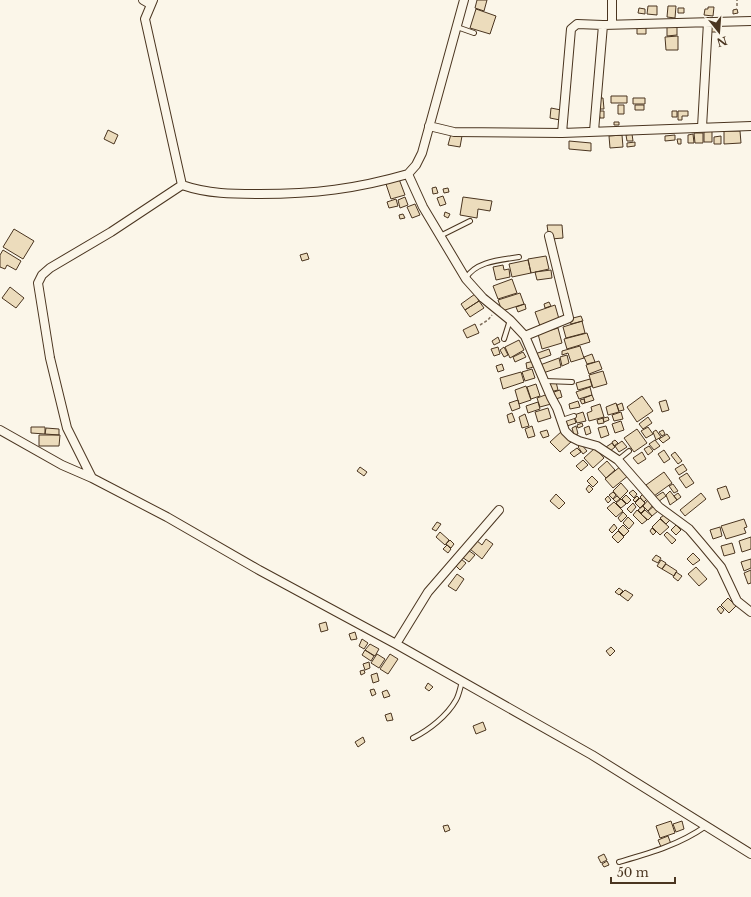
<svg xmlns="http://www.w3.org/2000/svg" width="751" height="897" viewBox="0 0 751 897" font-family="'Libre Baskerville',serif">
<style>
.building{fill:#ecdcbc;stroke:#4a3520}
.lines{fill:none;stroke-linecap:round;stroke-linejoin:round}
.lane-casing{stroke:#4a3520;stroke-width:6}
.street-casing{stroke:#4a3520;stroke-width:10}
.path{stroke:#7f6f5c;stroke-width:1.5;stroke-dasharray:3 2;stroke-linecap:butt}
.lane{stroke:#fbf6e9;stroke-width:4}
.street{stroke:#fbf6e9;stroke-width:8}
</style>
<rect width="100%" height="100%" fill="#fbf6e9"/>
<path class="building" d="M477,0h10l-3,11 -9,-3z
M648,6h9v9l-10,-1z
M668,6h8l-1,12 -8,-1z
M708,7h6l-1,9 -9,-1 1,-6h3z
M639,8l6,1v5l-7,-1z
M678,8h6v5h-6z
M476,9l20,7 -6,18 -20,-6z
M737,9l1,4 -5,1v-4z
M667,26h10v9l-10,1z
M712,26l6,1v5h-7z
M637,27h9v7h-9z
M678,36v14h-12l-1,-13z
M611,96h16v7h-16z
M599,98h4l1,11h-5z
M633,98h12v6h-12z
M618,105h6v9h-6z
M635,105h9v5h-9z
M551,108l10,2 -1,10 -10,-2z
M599,111h5v7h-4z
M672,111h5v6h-5z
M678,111h10v5h-6v4h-4z
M614,122h5v3h-5z
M108,130l10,5 -4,9 -10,-5z
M704,131h8v11h-8z
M724,131h16l1,12 -17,1z
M694,133h9v10h-8z
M451,134l11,2 -2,11 -12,-2z
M632,134l1,7h-6l-1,-6z
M693,134l1,9h-6v-8z
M622,135l1,12 -13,1 -1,-12z
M675,135v5l-10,1v-5z
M721,136v8h-7v-7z
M677,139h4v5h-3z
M569,141l22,2v8l-22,-2z
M635,142v4l-8,1v-4z
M399,179l6,16 -14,4 -5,-15z
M436,187l2,6 -5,1 -1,-6z
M448,188l1,4 -5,1 -1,-4z
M443,196l3,8 -6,2 -3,-8z
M405,197l3,8 -8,3 -2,-8z
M463,197l29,4 -2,10 -12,-2 -1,9 -17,-3z
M396,199l2,7 -9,2 -2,-6z
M415,204l5,11 -8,3 -5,-11z
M445,212l5,2 -2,4 -4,-2z
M403,214l2,4 -5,1 -1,-4z
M547,225h15l1,13 -12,1v-7h-3z
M14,229l20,12 -11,18 -20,-12z
M3,250l18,11 -5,9 -9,-5 -2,4 -5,-2v-12z
M307,253l2,6 -7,2 -2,-6z
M546,256l3,13 -18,4 -3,-14z
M528,260l3,13 -19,4 -3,-13z
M503,265l1,5 5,-1 1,8 -14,3 -3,-13z
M551,270l1,8 -15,2 -2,-8z
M512,279l5,14 -19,6 -5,-13z
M10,287l14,11 -8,10 -14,-10z
M520,293l4,11 -22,7 -4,-11z
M475,294l4,7 -14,9 -4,-6z
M479,301l5,7 -14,9 -5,-7z
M549,302l2,4 -6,2 -1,-4z
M525,304l1,5 -8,3 -2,-5z
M555,305l4,14 -19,7 -5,-14z
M581,316l2,5 -12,3 -2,-5z
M582,321l3,12 -19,5 -3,-11z
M475,324l4,9 -12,5 -4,-8z
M558,328l4,15 -20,6 -4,-15z
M587,333l3,9 -23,7 -3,-10z
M498,337l2,5 -6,3 -2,-4z
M519,340l5,10 -14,8 -5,-11z
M580,346l4,12 -13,4 -3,-9 -6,2v-4z
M498,347l2,7 -6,2 -3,-7z
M504,347l4,8 -4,2 -4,-7z
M549,349l2,6 -14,5 -2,-6z
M523,352l3,5 -11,5 -2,-5z
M592,354l3,8 -8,2 -3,-7z
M567,355l2,8 -7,3 -2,-9z
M559,358l2,9 -18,6 -3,-8z
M534,361l2,5 -9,3 -1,-6z
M599,361l3,8 -13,5 -3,-9z
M502,364l2,6 -6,2 -2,-6z
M532,369l3,9 -10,3 -3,-9z
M603,371l4,13 -14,4 -4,-13z
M521,372l3,10 -21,7 -3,-11z
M590,379l2,7 -14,4 -2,-7z
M556,382l2,8 -8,2 -2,-8z
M536,384l4,12 -9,3 -4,-12z
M526,386l5,14 -12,4 -4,-14z
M590,387l2,8 -13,4 -3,-7z
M560,390l2,7 -9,3 -2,-7z
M548,394l3,10 -11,3 -3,-9z
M592,395l2,5 -9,3 -1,-5z
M642,396l11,15 -16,11 -10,-15z
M584,399l1,4 -3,1 -2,-4z
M518,400l2,8 -8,3 -3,-8z
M666,400l3,10 -7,2 -3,-10z
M578,401l2,6 -10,2 -1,-5z
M538,402l2,7 -12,4 -2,-7z
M616,403l3,9 -11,3 -2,-8z
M622,403l2,7 -5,1 -2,-6z
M600,404l4,13 -15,4 -2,-8 5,-2 -1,-4z
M548,408l3,10 -13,4 -3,-10z
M583,412l3,9 -9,2 -3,-8z
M621,412l2,7 -9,2 -2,-6z
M512,413l3,8 -6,2 -2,-8z
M525,414l4,12 -7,2 -3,-11z
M574,417l2,6 -12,4 -2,-6z
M608,417l1,3 -5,2 -1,-4z
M648,417l4,6 -9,6 -4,-5z
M603,418l1,5 -6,1 -1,-4z
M621,421l3,9 -9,3 -3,-9z
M582,423l1,3 -5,2 -1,-3z
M532,426l3,10 -7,2 -3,-9z
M576,426l2,8 -4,1 -2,-7z
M589,426l2,7 -5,2 -2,-7z
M606,426l3,9 -8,3 -3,-10z
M31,427h14v7l-14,-1z
M648,427l5,7 -7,4 -5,-7z
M46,428l13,1v6l-14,-1z
M637,429l10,14 -13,9 -10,-14z
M547,430l2,6 -6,2 -3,-6z
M656,430l5,7 -5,3 -3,-8z
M663,430l2,4 -3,2 -3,-4z
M562,431l10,10 -12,11 -10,-10z
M667,434l3,4 -7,5 -4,-4z
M39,435h21l-1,11h-20z
M615,440l3,3 -4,3 -2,-4z
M655,440l5,6 -6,4 -5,-6z
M622,441l5,6 -8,5 -4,-6z
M612,443l3,4 -6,5 -3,-5z
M581,444l6,7 -4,3 -5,-7z
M649,446l4,5 -5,4 -4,-6z
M577,448l4,4 -7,5 -4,-4z
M595,448l9,10 -11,10 -9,-10z
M664,450l6,9 -6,4 -6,-9z
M642,452l4,7 -8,5 -5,-6z
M675,452l7,9 -4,3 -7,-9z
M583,460l5,5 -7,6 -5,-5z
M607,461l8,9 -9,8 -8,-9z
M683,464l4,6 -8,5 -4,-6z
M621,466l8,9 -16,13 -8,-9z
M360,467l7,5 -3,4 -7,-5z
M664,472l8,11 -18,13 -8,-11z
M687,473l7,10 -8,5 -7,-10z
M592,476l6,6 -5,5 -6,-6z
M621,483l7,8 -8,8 -7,-8z
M673,484l5,7 -4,2 -5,-7z
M589,485l4,4 -4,4 -3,-4z
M726,486l4,11 -9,3 -4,-11z
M633,490l4,4 -3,4 -5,-5z
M670,491l7,9 -7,5 -4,-10z
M613,492l3,3 -3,4 -4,-4z
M663,492l3,4 -8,6 -3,-5z
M644,493l4,5 -4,4 -4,-5z
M678,493l3,4 -4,3 -3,-4z
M701,493l5,6 -21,17 -5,-6z
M556,494l9,9 -6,6 -9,-8z
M626,495l5,5 -4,4 -5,-5z
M608,496l3,4 -3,3 -3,-4z
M617,496l3,3 -4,3 -3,-3z
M637,496l2,2 -4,4 -2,-2z
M640,498l5,5 -5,5 -5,-5z
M621,499l5,5 -5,4 -5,-5z
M648,500l5,5 -5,6 -5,-5z
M614,502l9,9 -7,6 -9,-9z
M633,503l3,4 -5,6 -4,-4z
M643,506l2,3 -4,4 -3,-3z
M654,506l4,5 -6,5 -4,-5z
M637,510l10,10 -5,4 -9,-9z
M645,510l7,6 -4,4 -7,-6z
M623,512l4,4 -6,6 -3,-4z
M664,515l6,5 -4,4 -6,-6z
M628,517l6,6 -5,6 -6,-6z
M660,519l9,8 -9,8 -8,-8z
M744,519l3,8 -3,1 2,5 -20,6 -5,-13z
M437,522l4,2 -5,7 -4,-2z
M614,524l3,4 -5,5 -3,-3z
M623,525l6,6 -5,5 -6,-6z
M676,525l5,5 -5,5 -5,-5z
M720,527l2,9 -9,3 -3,-9z
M652,528l4,4 -3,3 -3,-4z
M618,531l6,6 -6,6 -6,-6z
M440,532l9,8 -4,5 -9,-8z
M667,532l9,8 -4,4 -8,-9z
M751,537v12l-9,3 -3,-11z
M486,539l7,5 -11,15 -12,-10 6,-9 6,5z
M450,540l4,4 -3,4 -5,-4z
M732,543l3,10 -11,3 -3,-10z
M447,545l4,4 -3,4 -5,-4z
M468,550l7,5 -6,7 -7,-5z
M693,553l7,7 -7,5 -6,-6z
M656,555l5,3 -3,5 -6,-3z
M461,559l5,4 -6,7 -4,-4z
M751,559v9l-7,3 -3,-9z
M661,560l5,3 -4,6 -5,-3z
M666,564l11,7 -3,5 -12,-7z
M696,567l11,12 -8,7 -11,-12z
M751,570v13l-3,1 -4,-11z
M676,572l6,4 -4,5 -5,-4z
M457,574l7,5 -8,12 -8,-5z
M619,588l4,3 -4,4 -4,-3z
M625,590l8,5 -5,6 -8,-6z
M728,598l8,8 -7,7 -8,-8z
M720,606l4,4 -3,4 -4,-5z
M326,622l2,8 -7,2 -2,-8z
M355,632l2,7 -6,1 -2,-6z
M362,639l6,4 -4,6 -5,-3z
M370,644l9,5 -4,7 -10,-6z
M611,647l4,4 -5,5 -4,-5z
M365,650l9,6 -3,5 -9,-6z
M377,654l8,5 -6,9 -8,-5z
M390,654l8,5 -10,15 -8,-5z
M369,662l1,6 -5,2 -2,-6z
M364,670l1,3 -4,2 -1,-4z
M377,673l2,8 -6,2 -2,-8z
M428,683l5,4 -4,4 -4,-3z
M374,689l2,5 -4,2 -2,-6z
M387,690l3,6 -6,2 -2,-6z
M391,713l2,7 -6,1 -2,-6z
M483,722l3,8 -10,4 -3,-8z
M363,737l2,5 -7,5 -3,-5z
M671,821l4,12 -15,5 -4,-12z
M682,821l2,8 -8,3 -3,-8z
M448,825l2,5 -5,2 -2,-6z
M668,836l3,8 -10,3 -3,-7z
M604,854l3,6 -6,3 -3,-6z
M607,861l2,4 -5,2 -2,-3z"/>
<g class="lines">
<g class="lane-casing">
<path id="lane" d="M457,27l17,6
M440,236l30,-15
M466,278c10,-17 35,-18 53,-21
M504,339l6,-19
M545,381l27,1
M562,420l12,-4
M618,460l11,-9
M413,738c16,-8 34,-22 43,-38 3,-5 4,-12 6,-18
M619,862c31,-9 60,-17 87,-36"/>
</g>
<g class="street-casing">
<path id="street" d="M143,0l7,4
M153,0l-8,19 37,166 -71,47 -61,36 -8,7 -4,8 12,75 17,70 25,50 75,39 92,53 137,74 196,111 159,99
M464,0l-42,153 -6,12 -8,9 15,33 43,72 17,19 27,22 15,16 26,61 6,11 8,23 6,6 8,4 18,5 21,14 41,47 30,22 12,14 20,24 16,34 14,11
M612,24v-24
M429,126l25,6 108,1 189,-7
M702,127l6,-105
M594,131l9,-106
M562,133l9,-104 6,-5 26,1 148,-4
M182,185c26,9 51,9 78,9 54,0 96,-5 148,-20
M525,336l44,-18 -20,-82
M0,430l62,35 30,13
M396,644l32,-52 71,-82"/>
</g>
<path class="path" d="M737,6v-6
M480,325l8,-5 4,-5"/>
<use href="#lane" class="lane"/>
<use href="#street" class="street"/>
</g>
<g transform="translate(719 32) rotate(163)" stroke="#fbf6e9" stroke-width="3" paint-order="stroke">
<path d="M0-3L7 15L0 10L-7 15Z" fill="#4a3520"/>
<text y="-6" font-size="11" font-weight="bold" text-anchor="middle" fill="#4a3520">N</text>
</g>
<path d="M611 877v6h64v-6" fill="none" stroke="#4a3520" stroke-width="2"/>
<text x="617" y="877" font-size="12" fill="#4a3520" stroke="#fbf6e9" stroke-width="3" paint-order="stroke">50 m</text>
</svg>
